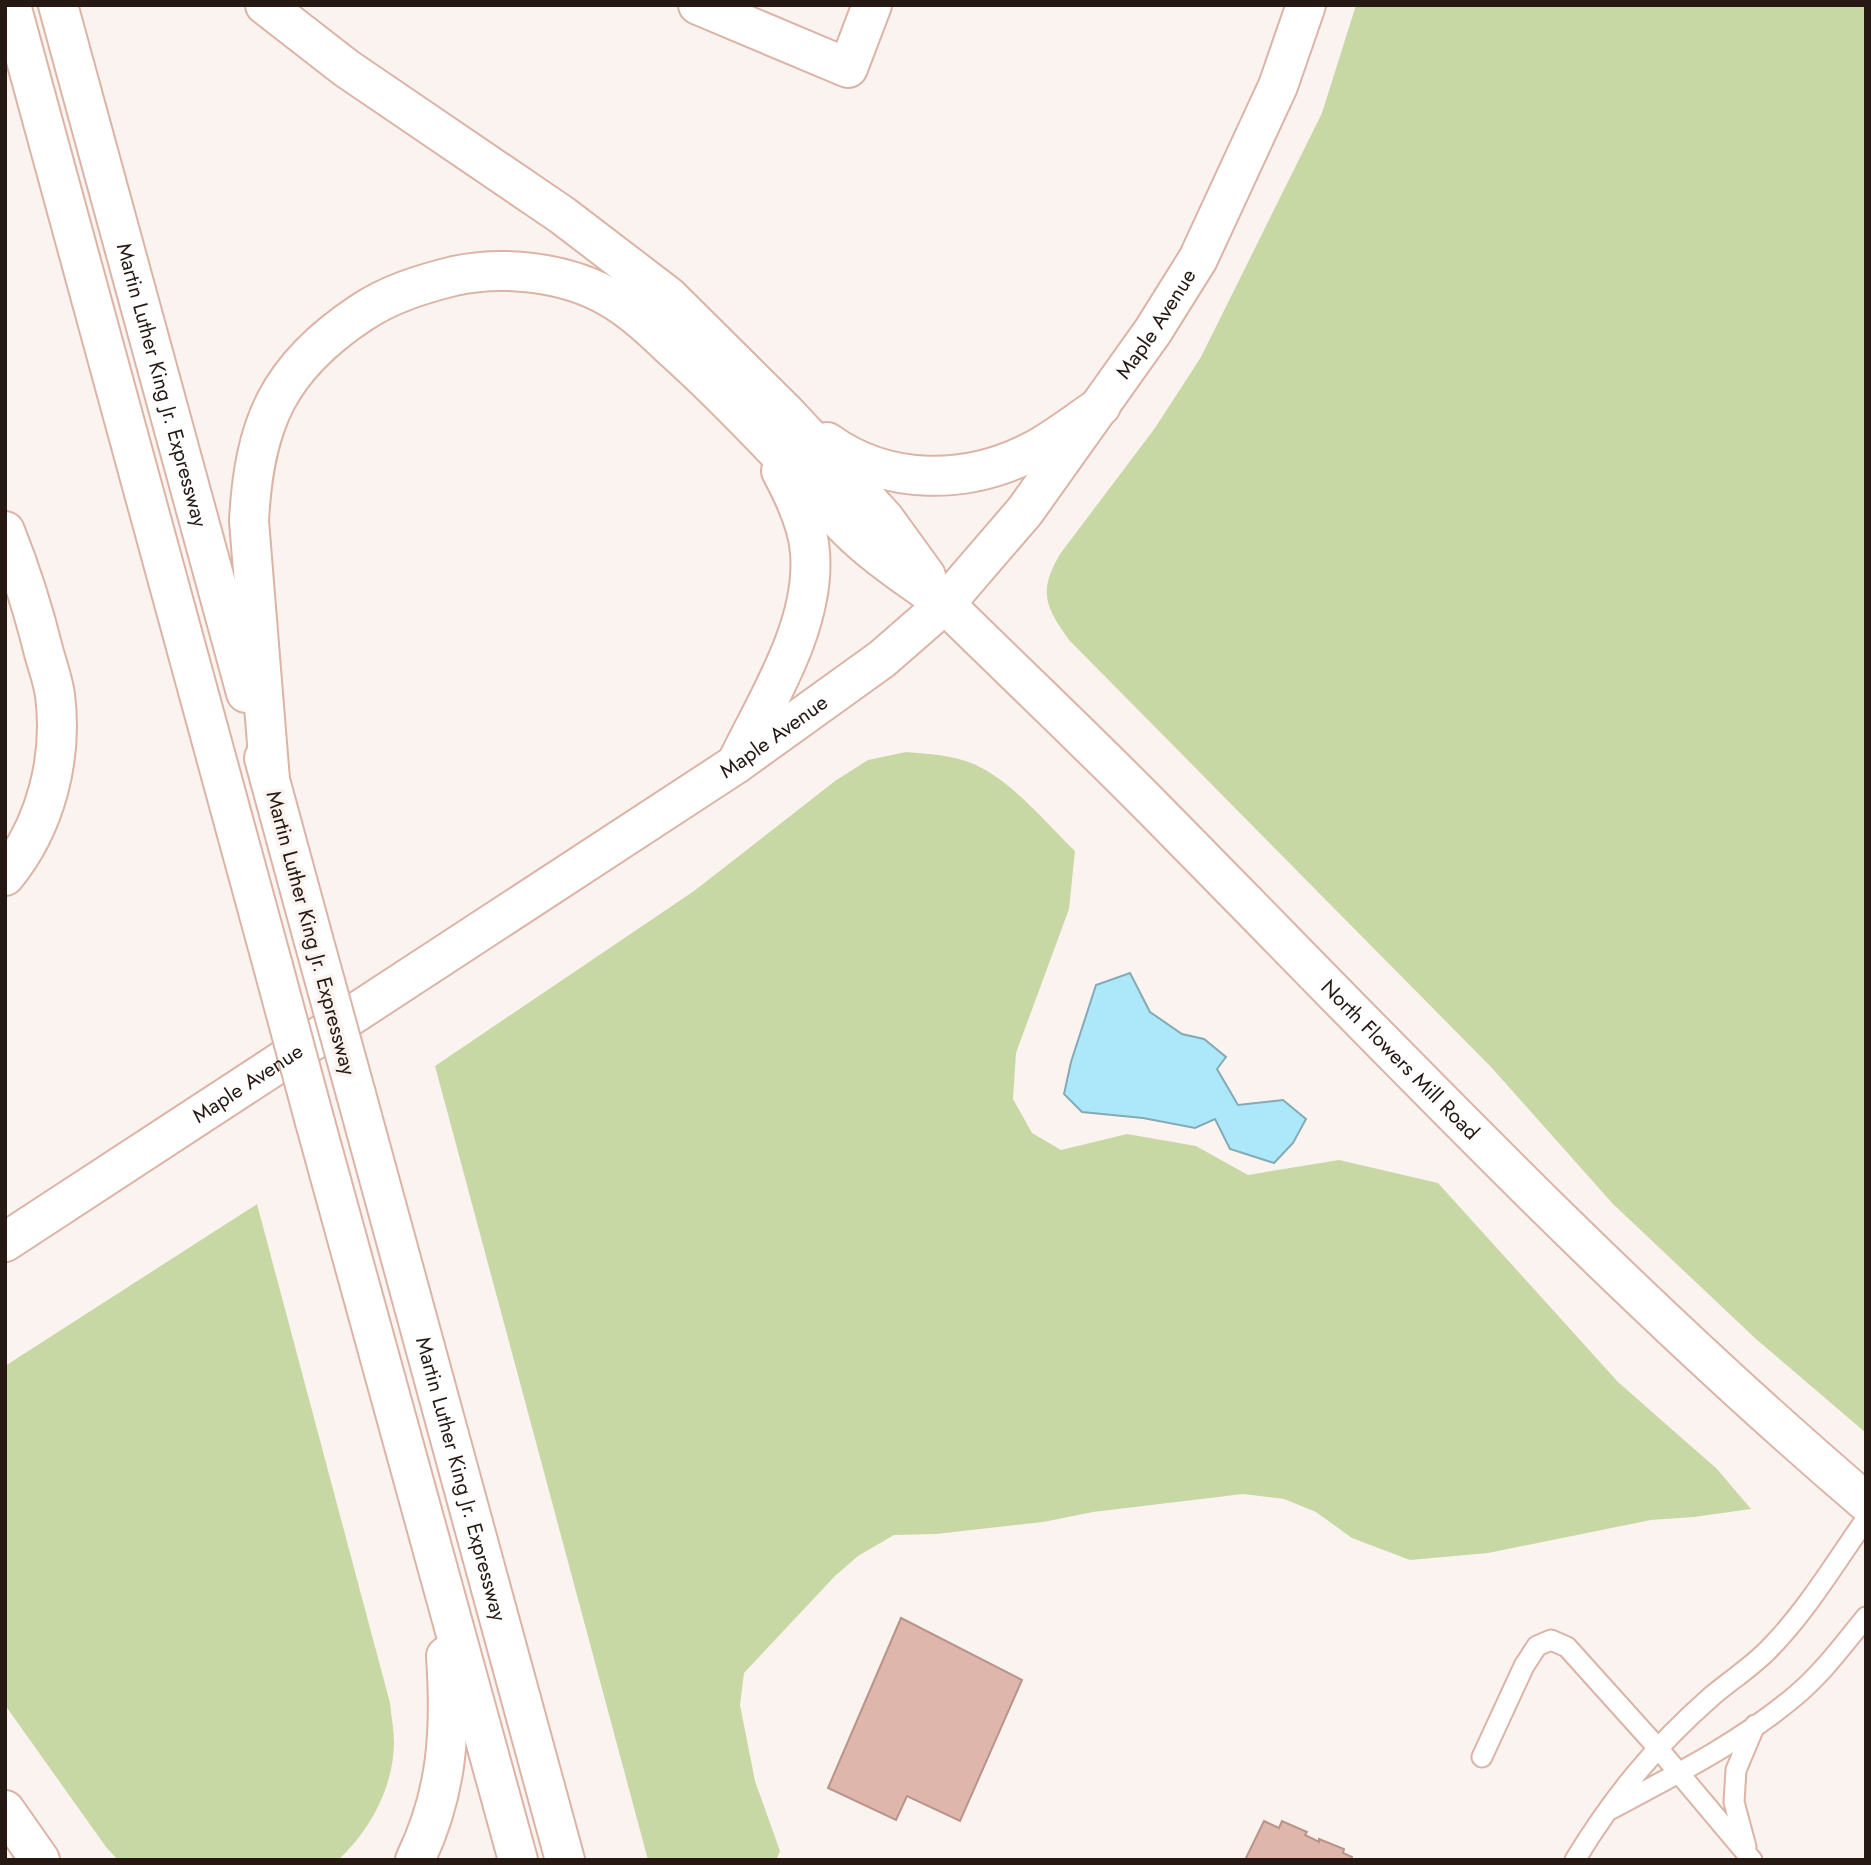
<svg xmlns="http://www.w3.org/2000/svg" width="1871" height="1865" viewBox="0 0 1871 1865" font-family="Jost,sans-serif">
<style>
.green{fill:#c8d8a5}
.water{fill:#ace8fa;stroke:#84aab4;stroke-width:2}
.building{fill:#deb6ab;stroke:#ba9389;stroke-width:2}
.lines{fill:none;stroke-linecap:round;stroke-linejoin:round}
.service-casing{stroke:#dbb4a6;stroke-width:23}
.minor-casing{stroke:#dbb4a6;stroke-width:42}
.tertiary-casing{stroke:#dbb4a6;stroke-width:42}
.primary-casing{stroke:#dbb4a6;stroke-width:42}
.motorway-casing{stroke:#dbb4a6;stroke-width:42}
.service{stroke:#fff;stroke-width:19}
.minor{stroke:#fff;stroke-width:38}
.tertiary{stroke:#fff;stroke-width:38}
.primary{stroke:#fff;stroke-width:38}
.motorway{stroke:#fff;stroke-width:38}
.motorway-bridge-casing{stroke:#dbb4a6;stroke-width:42;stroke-linecap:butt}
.motorway-bridge{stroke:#fff;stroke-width:38}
.labels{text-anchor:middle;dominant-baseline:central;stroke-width:7;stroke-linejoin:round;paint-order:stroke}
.street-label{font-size:21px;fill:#261812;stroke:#fbf3f0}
</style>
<rect width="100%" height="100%" fill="#fbf3f0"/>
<path class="green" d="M1356,5h510v1428l-110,-94 -143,-135 -122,-137 -422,-427c-24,-34 -31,-48 -9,-86l95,-126 46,-71 121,-244z
M906,752c23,2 48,3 70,13 39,19 68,56 99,86l-6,58 -53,144 -3,46 19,34 29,17 66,-16 69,12 52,29 91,-15 99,23 180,199 99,87 34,40 -57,8 -43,3 -163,33 -78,7 -58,-22 -36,-26 -32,-13 -41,-5 -150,18 -50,10 -107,12 -42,1 -36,21 -23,20 -91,97 -4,32 15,76 25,70 -4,9h-128l-213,-794 259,-175 141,-110 33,-21z
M257,1204l133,499c1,13 4,26 4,39 0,44 -24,89 -56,118h-220l-12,-13 -101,-142v-339z"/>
<path class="water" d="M1130,973l20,39 32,22 22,5 22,18 -9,12 21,36 45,-5 23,19 -13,24 -19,20 -44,-14 -15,-30 -20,9 -52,-10 -61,-6 -18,-18 7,-32 25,-77z"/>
<path class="building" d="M901,1618l121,62 -62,141 -53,-25 -11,24 -68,-32z
M1264,1821l15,7 3,-7 25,11 -2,3 14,7v-3l25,10 -1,4 9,4 -1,3h-106z"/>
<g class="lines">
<g class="service-casing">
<path id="service" d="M1482,1757l42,-91 13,-20 14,-6 16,7 90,100 95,113
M1611,1809c62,-33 128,-66 183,-112 28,-23 49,-52 72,-80
M1746,1847l-12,-45 2,-32 19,-45
M1575,1860c39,-64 80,-114 137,-164 19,-16 41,-30 58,-48 37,-38 65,-85 96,-129"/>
</g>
<g class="minor-casing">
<path id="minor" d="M698,5l150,63 24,-63
M5,531c16,40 29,81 39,122 4,14 9,28 11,42 8,63 -9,131 -50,181"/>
</g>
<g class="tertiary-casing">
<g id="tertiary">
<path id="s1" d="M945,604c69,68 140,135 208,204 233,236 460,478 713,694"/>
</g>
</g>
<g class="primary-casing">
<g id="primary">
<path id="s2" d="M5,1242l731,-478 146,-105 63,-55 80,-93 128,-180 45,-72 80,-173 28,-81"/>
</g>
</g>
<g class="motorway-casing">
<g id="motorway">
<path d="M11,5l262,961"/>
<path id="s3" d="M58,5l188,688"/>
<path d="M265,5l81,63 216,147 106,81 118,117 98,105 42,58"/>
<path d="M827,442c61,44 140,43 206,9 23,-12 45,-30 68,-45"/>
<path d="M264,758l49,180"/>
<path d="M736,764c31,-64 80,-139 74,-212 -2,-28 -16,-57 -29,-81"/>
<path d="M270,780l-21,-259c5,-97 29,-153 112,-208 28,-19 61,-29 93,-37 49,-11 111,-4 155,21 23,13 43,32 62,50 46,41 89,86 131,131 19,21 37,44 58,62 26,24 57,43 85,64"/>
<path id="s4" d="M356,1094l209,766"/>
<path d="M315,1122l203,738"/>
<path d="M5,1810l35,50"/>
<path d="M415,1860c33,-68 36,-130 31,-204"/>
</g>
</g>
<use href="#service" class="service"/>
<use href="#minor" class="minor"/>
<use href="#tertiary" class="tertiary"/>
<use href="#primary" class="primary"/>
<use href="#motorway" class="motorway"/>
<g class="motorway-bridge-casing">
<path id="motorway-bridge" d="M313,938l43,156
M273,966l42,156"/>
</g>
<use href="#motorway-bridge" class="motorway-bridge"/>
</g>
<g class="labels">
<g class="street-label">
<text stroke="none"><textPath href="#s2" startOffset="1488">Maple Avenue</textPath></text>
<text stroke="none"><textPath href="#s3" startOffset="394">Martin Luther King Jr. Expressway</textPath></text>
<text stroke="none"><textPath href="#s2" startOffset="920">Maple Avenue</textPath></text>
<text transform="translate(311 933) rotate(75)">Martin Luther King Jr. Expressway</text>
<text stroke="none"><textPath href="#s1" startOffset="644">North Flowers Mill Road</textPath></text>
<text stroke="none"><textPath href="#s2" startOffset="290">Maple Avenue</textPath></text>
<text stroke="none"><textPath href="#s4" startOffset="399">Martin Luther King Jr. Expressway</textPath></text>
</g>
</g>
<rect width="1871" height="1865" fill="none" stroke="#261812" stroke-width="14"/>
</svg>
